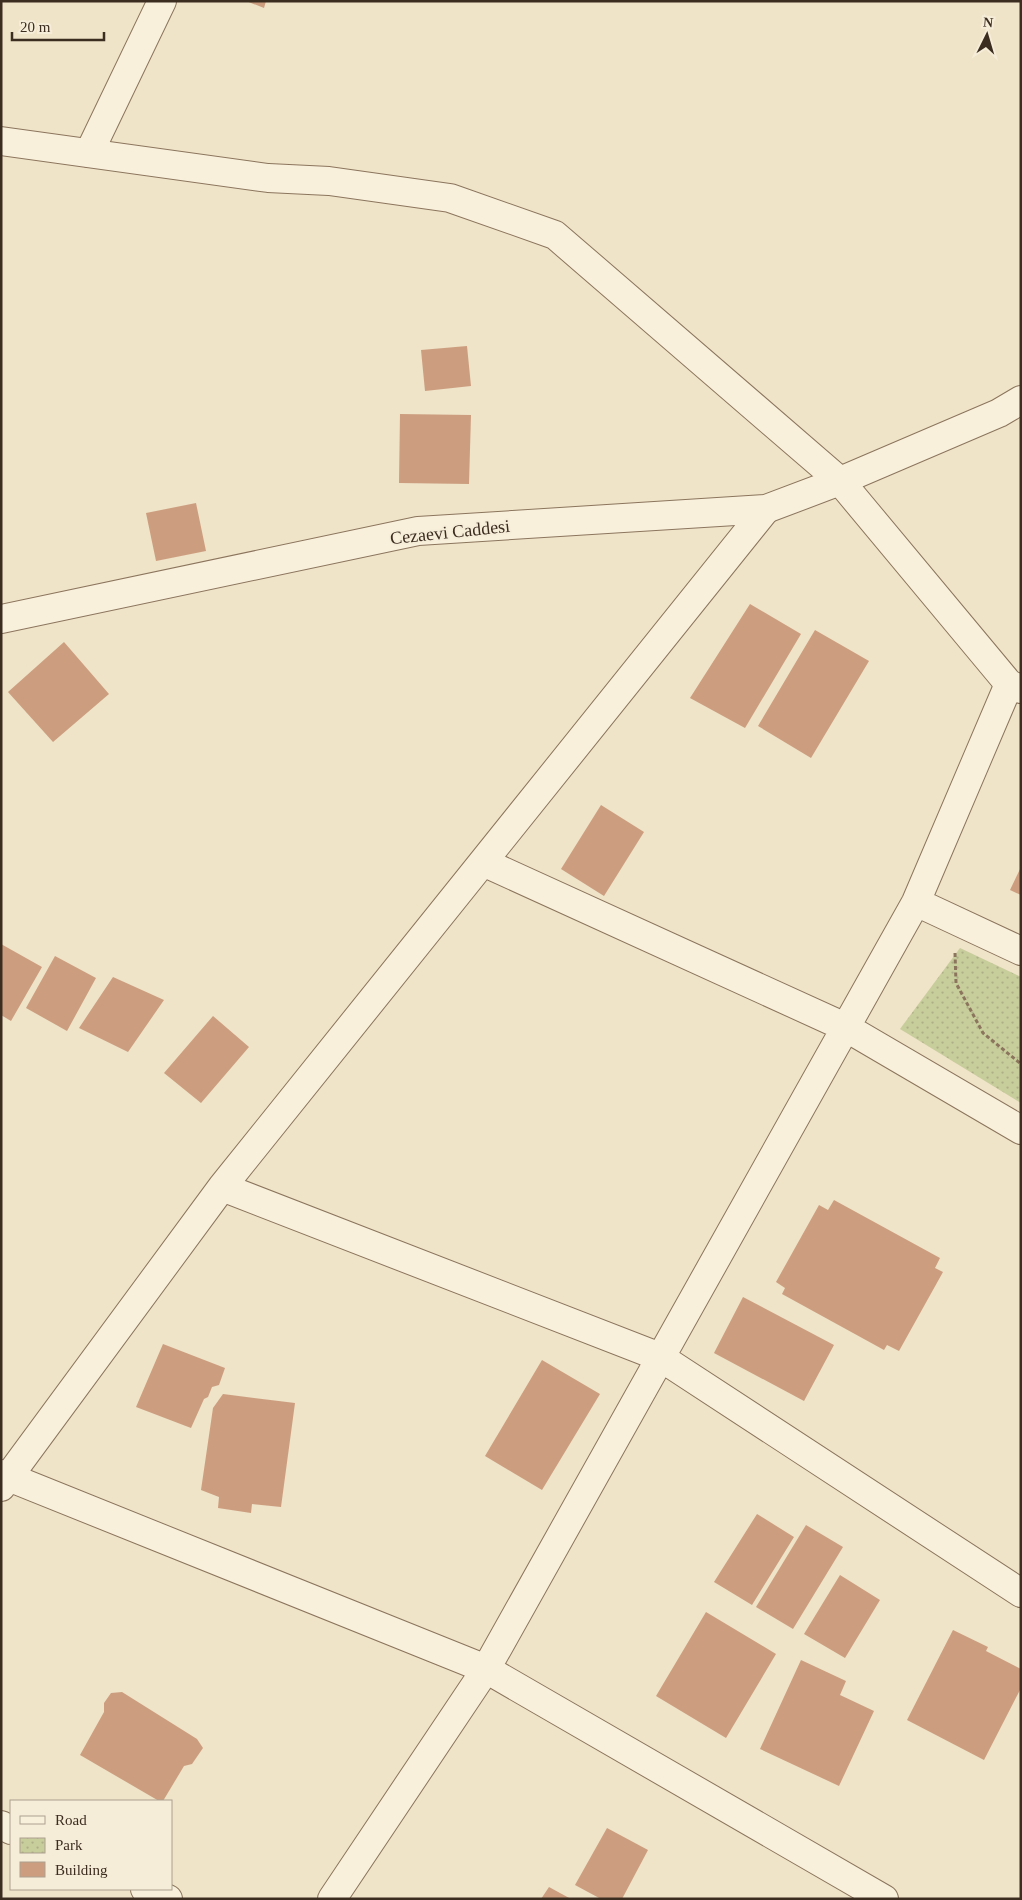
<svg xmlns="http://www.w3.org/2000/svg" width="1022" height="1900" viewBox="0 0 1022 1900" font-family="'Times New Roman',serif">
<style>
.park{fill:url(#park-dots)}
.building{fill:#cc9e7f}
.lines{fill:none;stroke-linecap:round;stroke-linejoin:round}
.minor-casing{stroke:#8b755d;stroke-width:30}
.tertiary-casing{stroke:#8b755d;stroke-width:30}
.path{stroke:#8b755d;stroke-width:3;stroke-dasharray:4 2.5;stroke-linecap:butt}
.minor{stroke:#f9f0dc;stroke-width:28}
.tertiary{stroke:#f9f0dc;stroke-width:28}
.labels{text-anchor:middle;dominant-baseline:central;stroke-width:4;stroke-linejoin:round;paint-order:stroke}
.street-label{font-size:18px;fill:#3c2d21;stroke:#f6edd8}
</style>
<defs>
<pattern id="park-dots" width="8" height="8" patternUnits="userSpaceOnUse" patternTransform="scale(1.25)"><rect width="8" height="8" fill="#c8cd9c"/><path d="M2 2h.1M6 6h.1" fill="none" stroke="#adb086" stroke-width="1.8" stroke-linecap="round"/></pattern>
</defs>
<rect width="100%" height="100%" fill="#efe3c8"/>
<path class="park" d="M960,948l61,29v126l-121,-74z"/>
<path class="building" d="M246,1h20l-2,7z
M467,346l4,40 -46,5 -4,-41z
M400,414l71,1 -2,69 -70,-1z
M196,503l10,48 -50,10 -10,-48z
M750,604l51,30 -56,94 -55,-30z
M815,630l54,31 -58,97 -53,-32z
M64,642l45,52 -56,48 -45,-50z
M601,805l43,27 -40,64 -43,-27z
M1021,867v28l-11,-5z
M1,944l41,23 -31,54 -10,-6z
M55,956l41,22 -29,53 -41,-23z
M113,977l51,23 -36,52 -49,-24z
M213,1016l36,31 -48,56 -37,-30z
M834,1200l106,58 -5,10 8,4 -44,79 -12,-6 -3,5 -102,-56 3,-6 -9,-6 43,-77 9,5z
M743,1297l91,48 -30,56 -90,-48z
M163,1344l62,24 -6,17 -7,2 -4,10 -4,2 -13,29 -55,-21z
M542,1360l58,34 -58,96 -57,-34z
M223,1394l72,9 -14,104 -29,-3 -1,9 -33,-5 1,-11 -18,-7 12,-82z
M757,1514l37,23 -42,68 -38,-23z
M806,1525l37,22 -50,82 -37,-22z
M840,1575l40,25 -35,58 -41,-24z
M706,1612l70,42 -50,84 -70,-42z
M953,1630l35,17 -2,4 35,18v19l-37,72 -77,-40z
M801,1660l45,21 -6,14 34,16 -35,75 -79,-37z
M122,1692l75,47 6,9 -11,16 -8,2 -21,35h-4l-79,-46 24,-43v-9l7,-10z
M607,1828l41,22 -26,49h-21l-26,-14z
M549,1887l22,12h-30z"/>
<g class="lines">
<g class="minor-casing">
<path id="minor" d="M89,153l73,-152
M840,481l159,-68 22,-13
M483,862l362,165 176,103
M916,902l105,49
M222,1187l438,170 361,236
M1,1474l485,195 398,230
M1,1487l221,-300 544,-678
M1,1825l10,5
M145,1889l23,10
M332,1899l154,-230 430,-767 93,-218"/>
</g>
<g class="tertiary-casing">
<path id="tertiary" d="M1,141l267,37 61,3 121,17 105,37 285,246 169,203 12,5
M1,619l417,-88 348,-22 74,-28"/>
</g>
<path class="path" d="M955,953l1,30 27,50 38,31"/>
<use href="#minor" class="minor"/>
<use href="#tertiary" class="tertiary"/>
</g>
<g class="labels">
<g class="street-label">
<text transform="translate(450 532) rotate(-6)">Cezaevi Caddesi</text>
</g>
</g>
<rect width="1022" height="1900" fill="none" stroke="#3c2d21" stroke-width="5"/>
<rect x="10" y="1800" width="162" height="90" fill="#f6edd8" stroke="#aca08f"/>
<rect x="20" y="1816" width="25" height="8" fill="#f9f0dc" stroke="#aca08f"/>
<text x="55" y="1825" font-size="15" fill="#3c2d21">Road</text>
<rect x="20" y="1838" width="25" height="15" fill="url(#park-dots)" stroke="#aca08f"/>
<text x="55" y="1850" font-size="15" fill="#3c2d21">Park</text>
<rect x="20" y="1862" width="25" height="15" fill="#cc9e7f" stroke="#aca08f"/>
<text x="55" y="1875" font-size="15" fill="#3c2d21">Building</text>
<g transform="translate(987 35) rotate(5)" stroke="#f6edd8" stroke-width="4" paint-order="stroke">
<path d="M0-4L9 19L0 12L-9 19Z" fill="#3c2d21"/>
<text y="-8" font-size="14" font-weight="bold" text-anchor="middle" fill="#3c2d21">N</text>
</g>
<path d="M12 32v8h92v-8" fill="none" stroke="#3c2d21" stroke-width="2.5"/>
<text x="20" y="32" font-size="15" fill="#3c2d21" stroke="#f6edd8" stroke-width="4" paint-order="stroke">20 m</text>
</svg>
